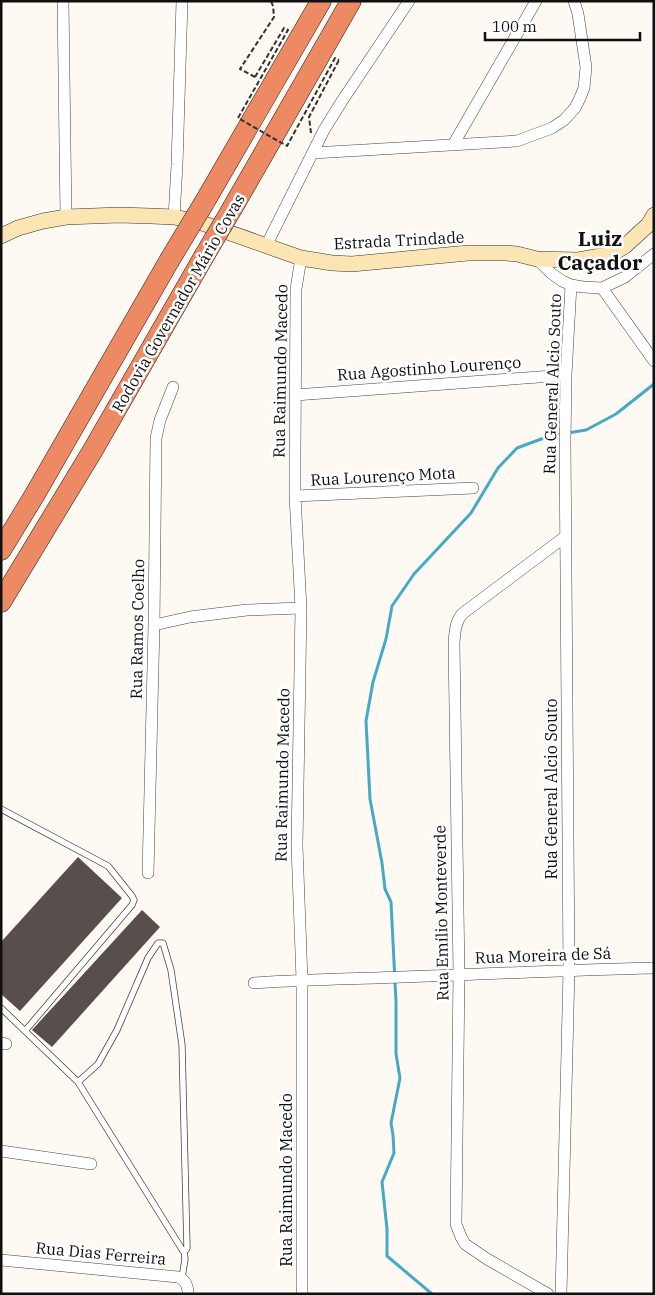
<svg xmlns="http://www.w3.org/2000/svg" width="655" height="1295" viewBox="0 0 655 1295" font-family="'IBM Plex Serif',serif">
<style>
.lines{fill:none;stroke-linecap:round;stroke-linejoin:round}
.stream{stroke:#45aac7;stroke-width:3}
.building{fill:#584f4c}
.lane-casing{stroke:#434343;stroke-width:7}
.street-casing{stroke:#434343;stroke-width:12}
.secondary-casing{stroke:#323232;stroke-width:16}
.highway-casing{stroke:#212121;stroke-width:21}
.path{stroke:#323232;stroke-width:2;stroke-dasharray:5 2.5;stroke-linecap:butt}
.lane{stroke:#fff;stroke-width:5.5}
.street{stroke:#fff;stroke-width:11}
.secondary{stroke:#fbe5b2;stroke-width:15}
.highway{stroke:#ed8963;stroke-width:20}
.highway-bridge-casing{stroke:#212121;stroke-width:21;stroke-linecap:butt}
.path-bridge{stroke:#323232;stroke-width:2;stroke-dasharray:5 2.5;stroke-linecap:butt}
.highway-bridge{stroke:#ed8963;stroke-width:20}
.labels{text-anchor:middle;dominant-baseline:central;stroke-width:5;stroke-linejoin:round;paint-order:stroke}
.street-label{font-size:16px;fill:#101010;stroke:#fff}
.district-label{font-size:21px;font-weight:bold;fill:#101010;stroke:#fff}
</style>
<rect width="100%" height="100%" fill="#fefaf3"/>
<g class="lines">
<path class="stream" d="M568,433l18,-3 30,-16 38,-30
M432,1294l-45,-38v-27l-5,-47 12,-29 -1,-18 -2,-12 9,-45 -4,-24v-52l-5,-100 -6,-13 -3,-26 -12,-64 -4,-78 7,-39 13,-43 6,-33 22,-32 57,-61 27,-45 19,-20 27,-10 18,-4"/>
</g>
<path class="building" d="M78,857l44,41 -102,113 -19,-17v-52z
M142,910l18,17 -108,120 -20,-17z"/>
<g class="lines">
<g class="lane-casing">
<path id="lane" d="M1,809l107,57 24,30 2,4 -2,5 -107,126 53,51 105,169 3,-1 1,-2 -5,-203 -11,-75 -8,-27h-5l-10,15 -31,72 -19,34 -20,18
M1,1008l24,23
M182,1278l3,-19 -1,-8"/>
</g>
<g class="street-casing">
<path id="street" d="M63,1l3,216
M453,145l83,-144
M313,153l204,-12 35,-13 12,-8 11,-12 5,-10 4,-10 2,-21 -8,-53 -4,-13
M174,217l3,-52 5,-164
M266,246l58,-116 18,-29 67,-100
M301,258l-5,31 -1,166v41l6,112 -4,238 5,134v314
M537,259l14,14 11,8 9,4 12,2 19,1 23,-11 29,-23
M602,288l52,73
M295,395l271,-20
M295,496l178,-8
M154,625l36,-8 57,-7 54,-2
M148,873l6,-248 2,-187 4,-18 13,-33
M254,983c40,-3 81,-4 122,-5 92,-3 185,-8 278,-10
M1,1043l5,1
M1,1151l90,13
M1,1260l177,17c8,3 10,9 10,17
M548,1294l-61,-35 -22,-15 -4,-7 -5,-13 3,-250 -5,-331c1,-11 1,-20 8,-29l104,-78
M561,1294l8,-324 -4,-529 1,-66 5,-90"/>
</g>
<g class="secondary-casing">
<path id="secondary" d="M1,236l17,-8 25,-7 23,-4 53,-2 32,1 23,1 28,6 99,35 31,5 20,1 116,-11h38l11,1 20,5 41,1 34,-6 13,-8 23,-21 6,-10"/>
</g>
<g class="highway-casing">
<path id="highway" d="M204,203l117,-202
M233,207l118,-206
M1,550l33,-54 135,-235
M1,602l92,-152 110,-192"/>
</g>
<path class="path" d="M255,77l-15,-8 34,-52 -1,-11 -2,-5
M311,133l-2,-16 30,-57"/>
<use href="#lane" class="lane"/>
<use href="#street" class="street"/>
<use href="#secondary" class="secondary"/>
<use href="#highway" class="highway"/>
<g class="highway-bridge-casing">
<path id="highway-bridge" d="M203,258l30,-51
M169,261l35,-58"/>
</g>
<path class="path-bridge" d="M255,77l29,-49 4,2 -50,88 49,28 48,-88 4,2"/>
<use href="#highway-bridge" class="highway-bridge"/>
</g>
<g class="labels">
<g class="street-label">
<text transform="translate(399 240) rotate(-3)">Estrada Trindade</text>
<text transform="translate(178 303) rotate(-60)">Rodovia Governador Mário Covas</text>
<text transform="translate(429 368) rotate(-4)">Rua Agostinho Lourenço</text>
<text transform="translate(280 371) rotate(-89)">Rua Raimundo Macedo</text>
<text transform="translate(552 384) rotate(-88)">Rua General Alcio Souto</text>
<text transform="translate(383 476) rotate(-3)">Rua Lourenço Mota</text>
<text transform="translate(137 629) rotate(-89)">Rua Ramos Coelho</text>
<text transform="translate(282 775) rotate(-89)">Rua Raimundo Macedo</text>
<text transform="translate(551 789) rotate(-90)">Rua General Alcio Souto</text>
<text transform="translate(441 913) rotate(-91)">Rua Emílio Monteverde</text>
<text transform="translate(543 955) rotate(-2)">Rua Moreira de Sá</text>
<text transform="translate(286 1180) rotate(-90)">Rua Raimundo Macedo</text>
<text transform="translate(101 1253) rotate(5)">Rua Dias Ferreira</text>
</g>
<g class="district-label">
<text x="600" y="238">Luiz<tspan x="600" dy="24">Caçador</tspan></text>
</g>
</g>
<rect width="655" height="1295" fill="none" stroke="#101010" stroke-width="5"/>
<path d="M485 32v8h155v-8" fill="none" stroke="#101010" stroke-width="2.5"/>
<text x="492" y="32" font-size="15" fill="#101010" stroke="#ffffff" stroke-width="4" paint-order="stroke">100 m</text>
</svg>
